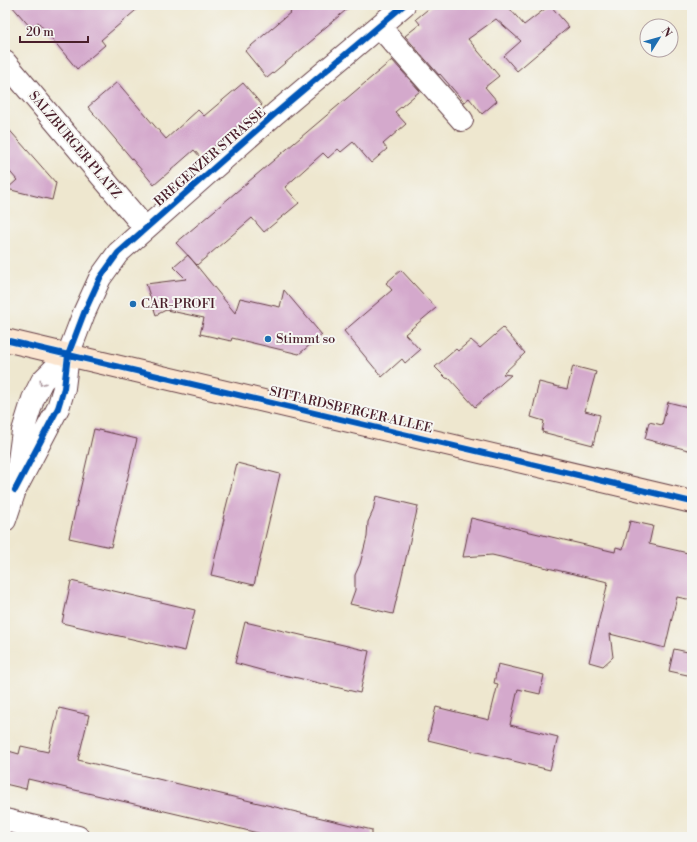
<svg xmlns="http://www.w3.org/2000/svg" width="697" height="842" viewBox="0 0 697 842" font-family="'Libre Bodoni',serif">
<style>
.building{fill:#d4a9cc}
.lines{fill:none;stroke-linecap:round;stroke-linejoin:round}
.minor-casing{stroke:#633d44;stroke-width:24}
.secondary-casing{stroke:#633d44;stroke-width:24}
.minor{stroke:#fff;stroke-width:22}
.secondary{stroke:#fbe5cf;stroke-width:22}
.cycleway-casing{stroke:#f6f6f2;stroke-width:8}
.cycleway{stroke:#0057b8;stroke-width:6}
.oneway{stroke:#ae9aa0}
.poi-dot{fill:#1f6fb2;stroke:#f6f6f2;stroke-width:1.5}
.labels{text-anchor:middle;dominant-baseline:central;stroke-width:4;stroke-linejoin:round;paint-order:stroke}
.street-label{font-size:13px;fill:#4a1f2b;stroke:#f6f6f2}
.poi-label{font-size:13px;fill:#4a1f2b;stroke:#f6f6f2;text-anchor:start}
</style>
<rect width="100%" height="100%" fill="#f6f6f2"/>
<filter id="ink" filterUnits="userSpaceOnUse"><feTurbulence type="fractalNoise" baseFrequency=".025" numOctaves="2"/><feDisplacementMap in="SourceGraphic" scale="8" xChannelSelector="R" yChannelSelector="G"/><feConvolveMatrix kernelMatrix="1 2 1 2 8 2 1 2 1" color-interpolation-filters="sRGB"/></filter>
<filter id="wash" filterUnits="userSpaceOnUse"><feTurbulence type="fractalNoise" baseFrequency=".012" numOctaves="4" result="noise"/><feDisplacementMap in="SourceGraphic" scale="16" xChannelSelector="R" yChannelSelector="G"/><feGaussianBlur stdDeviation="0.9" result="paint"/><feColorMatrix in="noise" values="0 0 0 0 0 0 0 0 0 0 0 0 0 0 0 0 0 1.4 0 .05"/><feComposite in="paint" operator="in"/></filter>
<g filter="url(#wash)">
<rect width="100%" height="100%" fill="#eee7cf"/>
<g id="blocks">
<path class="building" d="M11,5h131l-41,35 4,5 -28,24 -39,-47 -7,6z
M288,5h64l-38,32 1,1 -48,40 -22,-27 46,-39z
M433,5h83l-6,4 14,16 26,-20 19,22 -52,44 -13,-15 17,-15 -25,-22 -28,20 31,37 -14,11 12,14 -15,13 -13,-16 -5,4 -24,-28 -1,1 -34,-39 15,-12 -4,-5z
M392,60l28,31 -25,21 11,12 -23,20 4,5 -16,14 -18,-21 -12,10 -3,-3 -10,9 -5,-5 -38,34 14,16 -35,29 -12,-14 -55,47 -21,-22z
M117,82l49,57 32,-29 6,6 39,-33 19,22 -61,53 -7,-8 -40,35 -66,-78z
M5,125l51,58 -4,17 -45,-11 10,-9 -12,-14z
M188,255l47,58 5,-15 40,9 4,-17 38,45 -23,19 -67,-16 -1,3 -31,-7 4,-16 -38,-8 -10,5 -10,-31 40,-5 -12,-12z
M401,270l35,38 -31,26 15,16 -15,13 -3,-4 -20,18 -38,-46 48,-41 -6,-7z
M503,328l22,25 -22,21 8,1 -36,32 -25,-28 -4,-1 -11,-11 21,-18 2,2 13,-11 9,8z
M573,366l23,6 -11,39 15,4 -7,30 -51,-13 2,-11 -13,-4 8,-35 28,7z
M668,402l24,6v43l-47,-12 4,-17 13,3z
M94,429l43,10 -26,108 -42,-9z
M237,463l43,11 -26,111 -43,-10 13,-56h-1z
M376,496l42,10 -25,108 -43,-10 5,-14v-15l5,-11 7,-27 1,-15 5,-11z
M471,518l144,34 1,-5 7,2 7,-28 23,5 -4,18 43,10v46l-15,-3 -12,51 -55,-14 3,23 -10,9 -14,-4 19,-80 -116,-27 -29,2z
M71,581l124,29 -10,41 -123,-28z
M245,622l124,29 -9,42 -62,-15 -30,-6 -33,-9z
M674,649l18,4v23l-23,-5z
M498,664l46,11 -4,19 -22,-5 -8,36 48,12 -8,33 -122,-30 8,-33 53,13 9,-36 -4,-1z
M59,708l30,7 -11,45 294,70v7h-97l-247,-58 -2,10 -21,-5v-34l14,4 2,-8 27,6z"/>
</g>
</g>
<g filter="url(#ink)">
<use href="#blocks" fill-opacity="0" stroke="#633d44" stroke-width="1"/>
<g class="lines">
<g class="minor-casing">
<path id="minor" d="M379,26l83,94
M5,62l140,166
M15,490l43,-82 6,-20 4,-33 16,-42 16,-35 18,-25 158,-140 128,-108
M5,520l10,-30 8,-59 10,-32 9,-18 26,-26
M5,820l73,17"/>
</g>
<g class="secondary-casing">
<path id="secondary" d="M5,340l687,162"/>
</g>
<use href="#minor" class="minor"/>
<use href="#secondary" class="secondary"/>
<g class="cycleway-casing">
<path id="cycleway" d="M5,340l687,162
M15,490l43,-82 6,-20 4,-33 16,-42 16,-35 18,-25 158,-140 128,-108"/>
</g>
<use href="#cycleway" class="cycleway"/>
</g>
<defs><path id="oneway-chevron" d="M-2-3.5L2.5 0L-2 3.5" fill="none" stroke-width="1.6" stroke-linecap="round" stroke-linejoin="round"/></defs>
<use class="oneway" href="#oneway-chevron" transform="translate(42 383) rotate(124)"/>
</g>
<g class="poi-dot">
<circle cx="133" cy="304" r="4"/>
<circle cx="268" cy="339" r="4"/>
</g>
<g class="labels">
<g class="street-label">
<text transform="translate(75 145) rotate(50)">SALZBURGER PLATZ</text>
<text transform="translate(210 157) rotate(-41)">BREGENZER STRASSE</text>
<text transform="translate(351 410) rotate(13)">SITTARDSBERGER ALLEE</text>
</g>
<g class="poi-label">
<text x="141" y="304">CAR-PROFI</text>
<text x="276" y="339">Stimmt so</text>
</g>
</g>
<rect width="697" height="842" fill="none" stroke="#f6f6f2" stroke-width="20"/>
<g transform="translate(659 38) rotate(53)"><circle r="19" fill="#f6f6f2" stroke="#b1a0a2"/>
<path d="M0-3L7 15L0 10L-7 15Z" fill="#1f6fb2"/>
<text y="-6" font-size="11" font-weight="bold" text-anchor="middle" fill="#4a1f2b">N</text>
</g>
<path d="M20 36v6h68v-6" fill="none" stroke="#4a1f2b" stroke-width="2"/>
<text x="26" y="36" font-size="12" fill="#4a1f2b" stroke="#f6f6f2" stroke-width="3" paint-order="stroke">20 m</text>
</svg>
